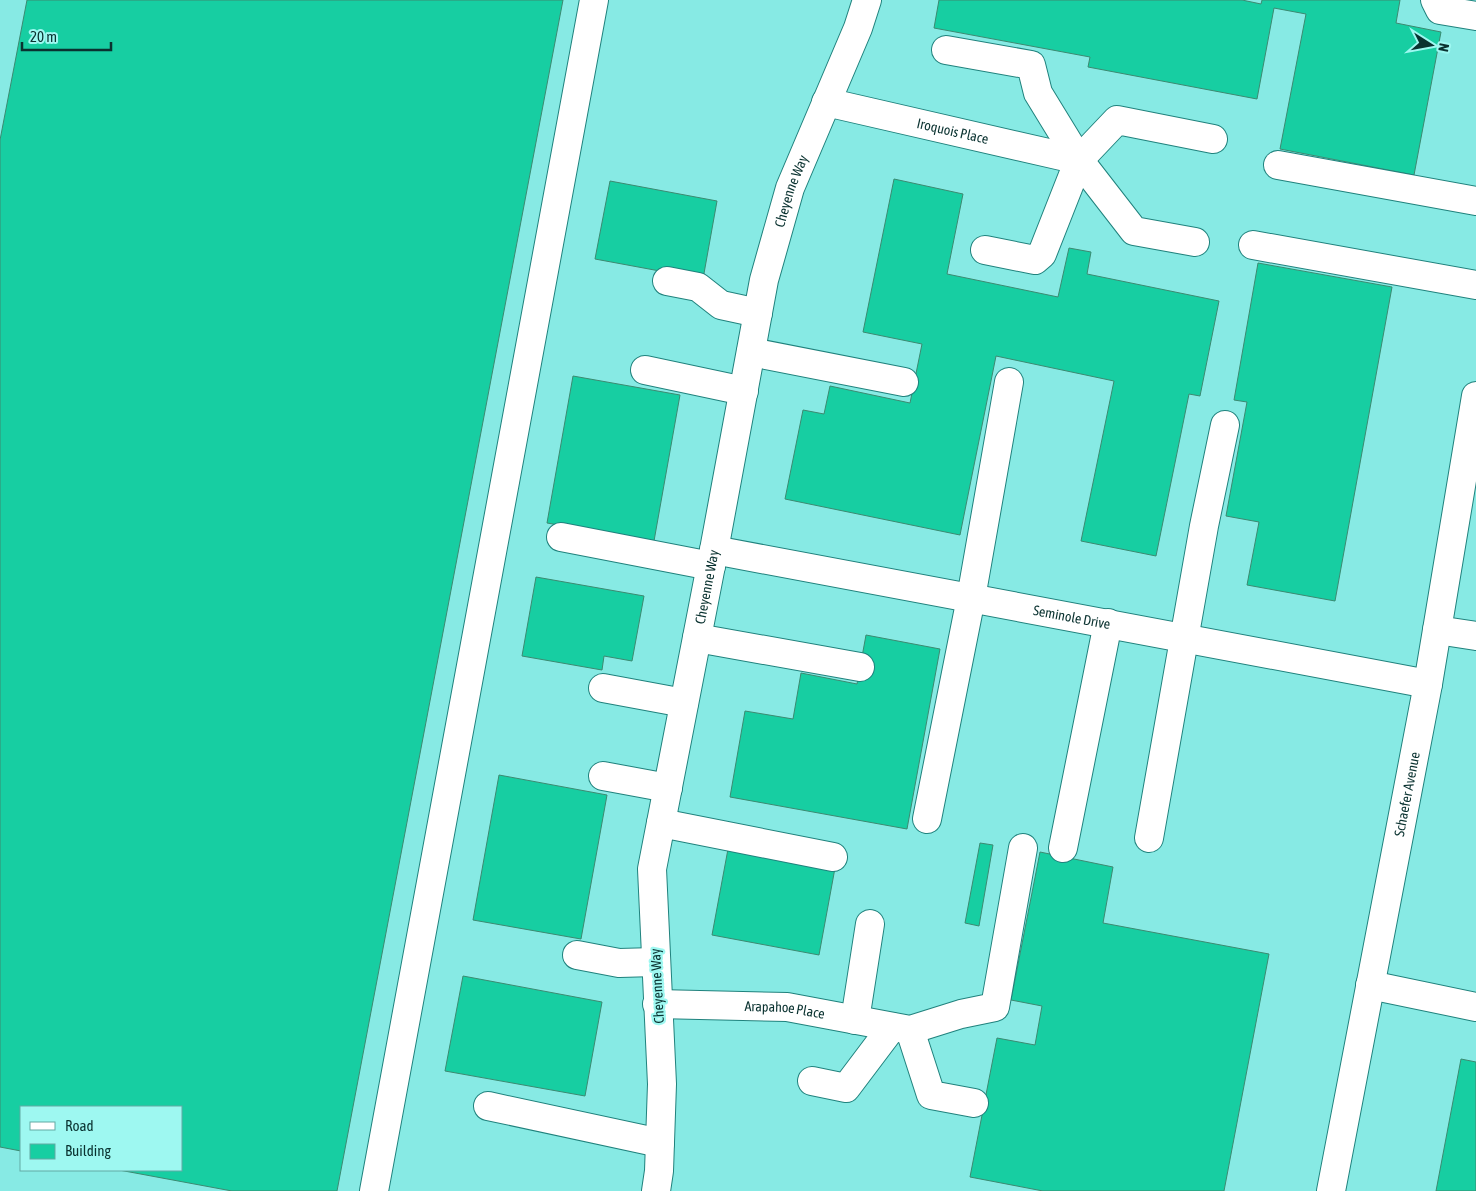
<svg xmlns="http://www.w3.org/2000/svg" width="1476" height="1191" viewBox="0 0 1476 1191" font-family="'Asap Condensed',sans-serif">
<style>
.built{fill:#87eae4;fill-rule:evenodd}
.building{fill:#17cea2;stroke:#3c8a71}
.lines{fill:none;stroke-linecap:round;stroke-linejoin:round}
.minor-casing{stroke:#20827d;stroke-width:30}
.minor{stroke:#fff;stroke-width:28}
.labels{text-anchor:middle;dominant-baseline:central;stroke-width:4.5;stroke-linejoin:round;paint-order:stroke}
.street-label{font-size:14px;fill:#0a3230;stroke:#9ef8f1}
</style>
<rect width="100%" height="100%" fill="#9ef8f1"/>
<path class="built" d="M0,0h1476v1191h-1476zM21,1107h160v63h-160z"/>
<path class="building" d="M27,0h536l-226,1191h-105l-113,-21h62v-63h-160v44l-21,-4v-1007z
M939,0h303l19,4 1,-4h138l-4,23 45,9 -27,143 -134,-26 26,-135 -32,-6 -17,91 -169,-32 2,-10 -156,-29z
M894,179l69,15 -16,80 111,23 11,-49 22,4 -4,22 132,27 -19,95 -11,-2 -33,162 -75,-15 33,-160 -118,-25 -36,179 -175,-36 18,-89 21,4 6,-28 80,17 12,-59 -59,-12z
M610,181l107,20 -14,78 -108,-20z
M1258,263l134,24 -57,314 -88,-16 12,-63 -33,-6 21,-114 -13,-2z
M573,376l107,19 -26,146 -107,-18z
M536,577l108,19 -12,65 -28,-5 -2,14 -80,-14z
M866,635l74,14 -33,180 -177,-32 15,-86 48,8 8,-46 56,11z
M499,775l108,20 -26,144 -108,-19z
M980,843l13,2 -14,81 -14,-3z
M728,849l107,19 -16,87 -107,-20z
M1040,852l73,15 -10,56 166,31 -45,237h-181l-73,-14 27,-139 38,7 7,-39 -31,-6z
M463,976l139,26 -17,94 -140,-25z
M1461,1059l15,3v129h-40z"/>
<g class="lines">
<g class="minor-casing">
<g id="minor">
<path d="M1435,0l5,10 36,6"/>
<path d="M946,50l85,15 7,28 41,67 55,71 61,11"/>
<path id="s1" d="M826,102l253,58"/>
<path d="M1278,165l198,36"/>
<path d="M1253,245l223,40"/>
<path d="M985,250l50,10 7,-6 37,-94 38,-40 96,19"/>
<path d="M667,281l31,6 23,18 37,8"/>
<path d="M751,352l153,30"/>
<path d="M645,370l99,21"/>
<path d="M561,537l150,29"/>
<path id="s2" d="M714,550l714,134"/>
<path d="M1437,630l39,6"/>
<path d="M697,638l163,29"/>
<path d="M603,688l81,15"/>
<path d="M603,776l65,12"/>
<path d="M927,819l44,-221 38,-216"/>
<path d="M661,823l172,34"/>
<path d="M1149,838l55,-312 21,-101"/>
<path d="M1063,848l45,-225"/>
<path d="M577,955l42,8 36,-1"/>
<path d="M1370,985l106,22"/>
<path id="s3" d="M657,1004l130,3 123,23 51,-16 34,-7 28,-159"/>
<path d="M855,1020l15,-96"/>
<path d="M910,1030l21,65 43,8"/>
<path d="M812,1081l34,7 46,-61"/>
<path d="M488,1106l172,37"/>
<path d="M374,1191l220,-1191"/>
<path id="s4" d="M656,1191l3,-20 3,-87 -10,-215 62,-319 50,-270 26,-92 68,-160 9,-28"/>
<path id="s5" d="M1331,1191l97,-507 48,-288"/>
</g>
</g>
<use href="#minor" class="minor"/>
</g>
<g class="labels">
<g class="street-label">
<text stroke="none"><textPath href="#s1" startOffset="130">Iroquois Place</textPath></text>
<text stroke="none"><textPath href="#s4" startOffset="1015">Cheyenne Way</textPath></text>
<text stroke="none"><textPath href="#s4" startOffset="610">Cheyenne Way</textPath></text>
<text stroke="none"><textPath href="#s2" startOffset="364">Seminole Drive</textPath></text>
<text stroke="none"><textPath href="#s5" startOffset="404">Schaefer Avenue</textPath></text>
<text transform="translate(657 986) rotate(-93)">Cheyenne Way</text>
<text stroke="none"><textPath href="#s3" startOffset="128">Arapahoe Place</textPath></text>
</g>
</g>
<rect x="20" y="1106" width="162" height="65" fill="#9ef8f1" stroke="#63a9a4"/>
<rect x="30" y="1122" width="25" height="8" fill="#ffffff" stroke="#63a9a4"/>
<text x="65" y="1131" font-size="15" fill="#0a3230">Road</text>
<rect x="30" y="1144" width="25" height="15" fill="#17cea2" stroke="#63a9a4"/>
<text x="65" y="1156" font-size="15" fill="#0a3230">Building</text>
<g transform="translate(1431 45) rotate(101)" stroke="#9ef8f1" stroke-width="4" paint-order="stroke">
<path d="M0-4L9 19L0 12L-9 19Z" fill="#0a3230"/>
<text y="-8" font-size="14" font-weight="bold" text-anchor="middle" fill="#0a3230">N</text>
</g>
<path d="M22 42v8h89v-8" fill="none" stroke="#0a3230" stroke-width="2.5"/>
<text x="30" y="42" font-size="15" fill="#0a3230" stroke="#9ef8f1" stroke-width="4" paint-order="stroke">20 m</text>
</svg>
